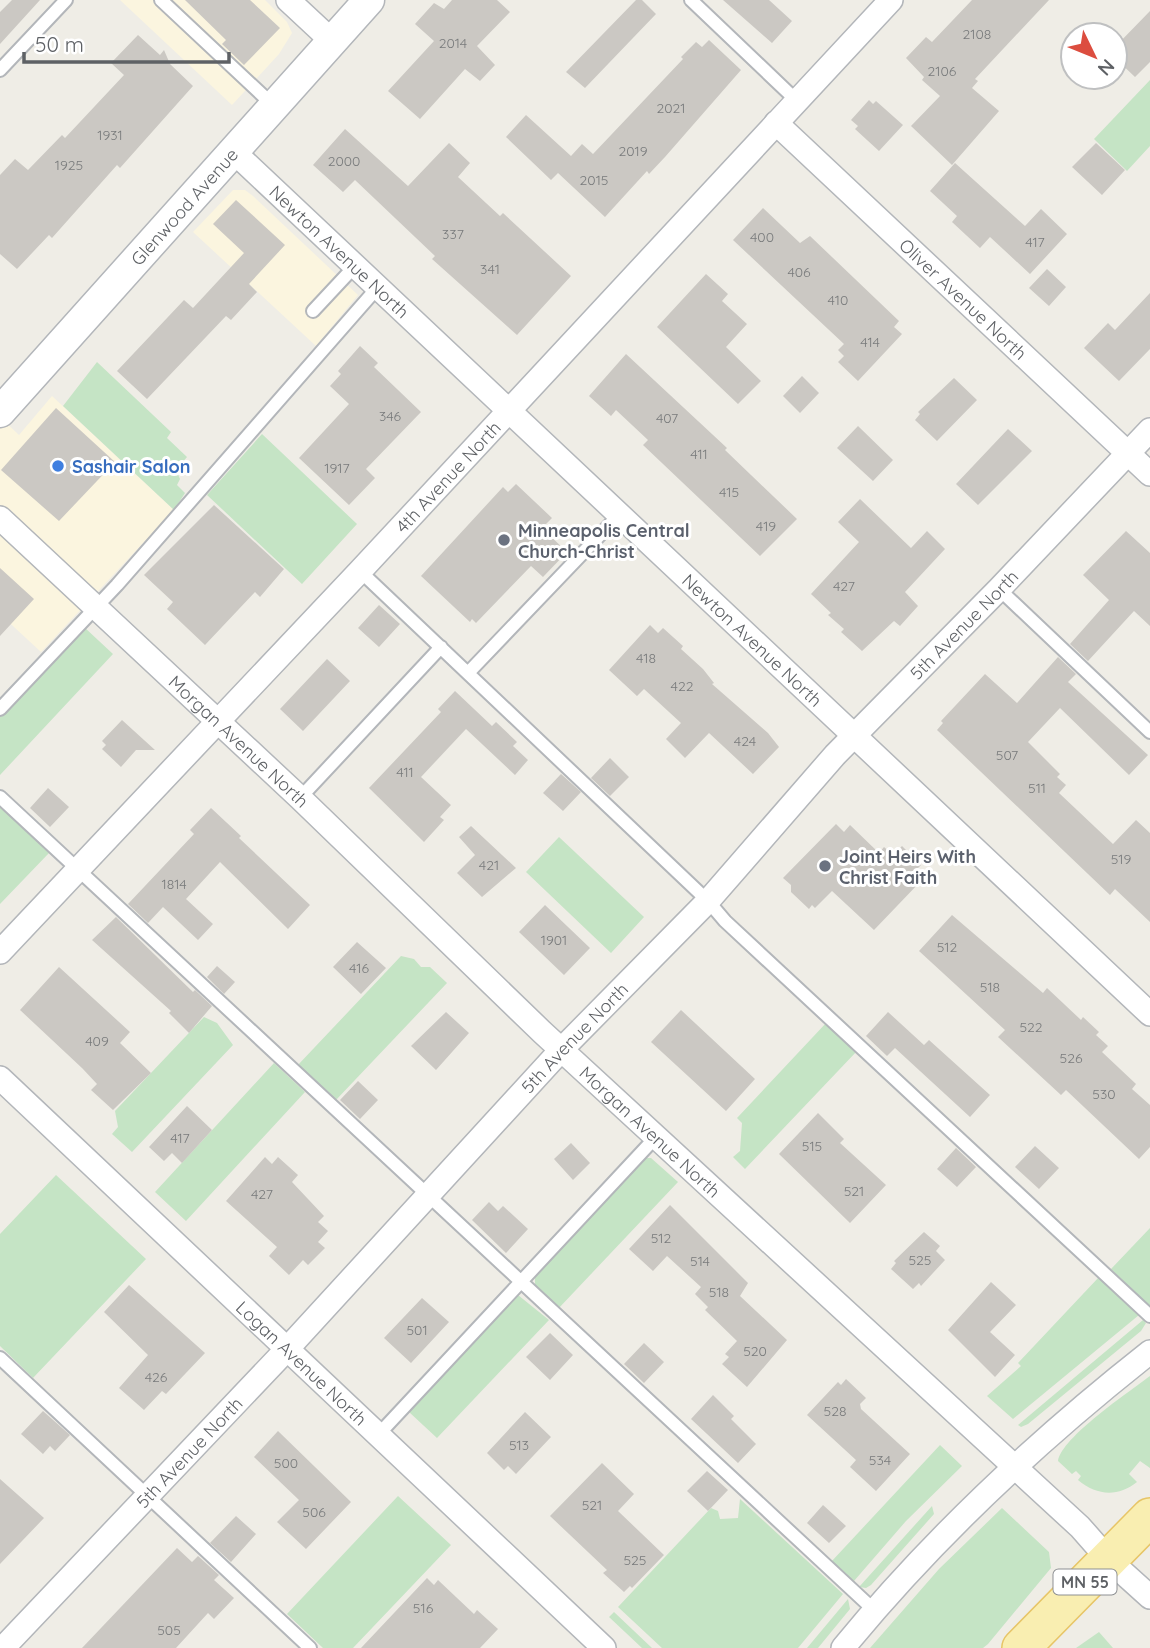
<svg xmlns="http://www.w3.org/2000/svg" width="1150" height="1648" viewBox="0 0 1150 1648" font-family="Quicksand,sans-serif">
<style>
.commercial{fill:#fbf5df}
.green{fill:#c5e4c5}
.building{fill:#cbc8c3}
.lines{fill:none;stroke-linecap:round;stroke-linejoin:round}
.service-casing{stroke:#b3b6ba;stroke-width:16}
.minor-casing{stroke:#b3b6ba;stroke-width:26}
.tertiary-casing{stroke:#b3b6ba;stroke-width:33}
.primary-casing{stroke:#e7c567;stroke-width:40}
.service{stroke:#fff;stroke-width:12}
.minor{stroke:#fff;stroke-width:23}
.tertiary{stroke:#fff;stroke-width:30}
.primary{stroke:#f9eeb1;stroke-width:37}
.shop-dot{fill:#3f7fe0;stroke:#fff;stroke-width:2.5}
.worship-dot{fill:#6b7280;stroke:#fff;stroke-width:2.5}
.labels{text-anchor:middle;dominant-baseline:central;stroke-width:6;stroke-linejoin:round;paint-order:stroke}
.number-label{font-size:14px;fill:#797b7c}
.shield{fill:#fff;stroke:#8e9093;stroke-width:2}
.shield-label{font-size:16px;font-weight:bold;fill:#5e6165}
.street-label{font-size:18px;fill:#5e6165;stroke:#fff}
.shop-label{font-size:18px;font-weight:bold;fill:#366cbe;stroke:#fff;text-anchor:start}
.worship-label{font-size:18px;font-weight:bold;fill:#5b616d;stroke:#fff;text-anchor:start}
</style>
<rect width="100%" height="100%" fill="#efede6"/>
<path class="commercial" d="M120,0h145l22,22 5,11 -13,21 -47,51z
M233,190h12l8,6 105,99 -42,51 -123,-114z
M52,396l122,114 -133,142 -41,-38v-197l19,18z"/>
<path class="green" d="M1150,80v66l-23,25 -33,-32z
M97,362l74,70 -4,6 20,19 -11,13 4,9 -3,6 8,8 -11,17 -111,-104z
M262,434l95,90 -55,60 -95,-89z
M84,627l29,27 -113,121v-58z
M0,807l49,46 -49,51z
M559,837l85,80 -33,36 -85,-81z
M401,956l13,3 7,8h9l17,16 -111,117 -39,-34z
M204,1017l13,6 16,22 -101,107 -20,-18 6,-7 -3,-16z
M827,1022l30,29 -112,118 -12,-12 7,-6 2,-28 -5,-5z
M274,1063l31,29 -119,129 -31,-29z
M646,1158h5l27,24 -120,127 -23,-22v-10z
M56,1175l90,84 -113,119 -33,-32v-112z
M1150,1228v77l-1,1 -38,-37z
M1099,1277l40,38 -126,104 -26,-23 34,-30 -3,-3z
M518,1295l31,25 -112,118 -28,-26z
M1143,1320l3,3 -5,8 -113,93 -7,3 -3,-2z
M1150,1376v92l-10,-7 -11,13 8,8c-19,15 -40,14 -59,-2l3,-4 -5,-5 -4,3 -14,-13c4,-24 71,-69 92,-85z
M940,1445l22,21 -56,55 -52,60 -23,-19z
M398,1496l53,49 -98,103h-30l-36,-34z
M740,1499l103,95 -45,54h-136l-44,-41 93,-99 7,3 2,8 18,-1z
M932,1506l2,8 -63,71 -5,3 -7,-1z
M1002,1508l47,44 2,16 -63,76 -5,4h-113l69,-79z
M848,1599l2,10 -32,39h-11z
M614,1612l38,36h-10l-33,-31z
M1099,1632l14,16h-37z"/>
<path class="building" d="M12,0h28l-40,44v-32z
M185,0h65l30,28 -36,37 -22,-21 4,-4z
M452,0h45l13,12 -33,34 18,19 -15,16 -15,-12 -45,50 -32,-28 46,-50 -19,-17 19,-21 10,6z
M636,0h6l14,14 -71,74 -19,-16z
M723,0h46l23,21 -20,22z
M972,0h77l-74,79 3,2 -6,7 27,23 -47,54 -41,-39 29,-30 -18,-16 2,-3 -18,-19 20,-21 6,5z
M1150,11v51l-15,15 -20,-19v-11z
M138,35l22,20 4,-5 6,14 23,22 -73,82 -3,-3 -65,73 -3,-3 -32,34 -17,-15v-79l15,-16 13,11 34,-35 3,3 59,-63 -13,-12z
M709,40l32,30 -76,87 -16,17 -2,-3 -42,46 -47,-44 -7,7 -45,-43 20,-22 45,41 11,-12 11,10 90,-95 -2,-2 15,-15 6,5z
M869,100l4,4 3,-3 27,24 -24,26 -24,-22 3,-3 -7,-6z
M345,129l63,57 41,-43 21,20 -12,14 42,39 3,-3 68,63 -54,59 -85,-76 3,-3 -80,-76 -12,12 -30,-27z
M1096,143l29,27 -23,25 -30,-28z
M955,163l70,63 16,-17 26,25 -37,40 -40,-37 -10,11 -28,-26 5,-6 -27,-25z
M236,200l49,45 -36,39 8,8 -26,28 -5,-4 -79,83 -30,-28 67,-71 9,8 51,-55 -31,-29z
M763,208l37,35 10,-7 89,85 -5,6 8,7 -44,47 -20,-19 6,-6 -6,-6 6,-6 -111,-104z
M1047,269l19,18 -17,19 -20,-18z
M706,274l22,20 -6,7 25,23 -21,23 35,34 -23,23 -81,-77z
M1150,293v56l-31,32 -35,-33 24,-25 7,7z
M360,346l18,17 -4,4 47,45 -55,57 9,9 -26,27 -50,-47 50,-54 -19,-18 11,-12 -3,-3z
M626,354l101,94 -2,2 72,69 -37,37 -117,-111 5,-5 -32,-30 -5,6 -22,-20z
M802,376l17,17 -19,20 -17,-17z
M954,378l23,22 -40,41 -22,-21 5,-6 -2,-2z
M56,408l59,54 -56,59 -58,-51z
M858,426l35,34 -20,21 -36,-33z
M1008,429l24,22 -54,54 -22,-21z
M516,484l36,34 -10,10 25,24 -24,25 -12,-11 -55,57 -4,-4 -2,3 -49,-46 82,-89 5,5z
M860,499l51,49 16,-17 18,18 -40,43 13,14 -18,20 -6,-5 -32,30 -21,-19 3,-3 -16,-14 3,-2 -20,-19 48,-52 -21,-20z
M214,505l70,64 -24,28 -5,-5 -50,53 -38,-36 6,-7 -29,-27z
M1126,531l24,22v73l-16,-15 -46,50 -18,-17 39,-44 -26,-25z
M0,568l34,31 -34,37z
M379,605l21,19 -21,23 -21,-19z
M650,625l8,8 5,-5 20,18 -2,3 22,20 11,14 -2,1 56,49 11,14 -26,27 -44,-41 -24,25 -19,-19 15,-16 -37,-34 -7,7 -28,-26z
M1058,657l18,17 -8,8 80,73 -19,20 -69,-67 -32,34 32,32 -3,3 9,8 -7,8 54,51 23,-24 14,13v89l-35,-33 -5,6 -173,-165 6,-7 -2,-2 44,-47 32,29z
M327,659l23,22 -47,50 -23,-22z
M455,691l37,35 4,-4 21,20 -4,4 15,14 -13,15 -49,-46 -45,48 30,28 -11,12 4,3 -20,22 -55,-54 72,-76 -3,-3z
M122,720l33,30h-19l-15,17 -19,-18 4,-4 -4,-4z
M610,758l19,19 -19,19 -19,-18z
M561,774l20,18 -18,19 -20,-18z
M48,788l21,19 -19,20 -20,-19z
M211,808l30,28 -2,2 71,67 -22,24 -68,-67 -34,37 27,25 -15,16 -35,-33 -15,16 -20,-19 66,-70 -4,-4z
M836,824l8,8 6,-7 29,28 5,-6 9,8 9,-9 19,19 -9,9 8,8 -46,48 -42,-39 -17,17 -3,-3 -3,4 -18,-17v-7l-8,-7z
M471,826l45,42 -34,29 -25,-24 18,-18 -16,-18z
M545,905l45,43 -26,27 -45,-43z
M952,915l91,78 4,-5 34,32 2,-3 16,15 -3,3 12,11 -6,6 34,32 -4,5 18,16v42l-11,12 -73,-69 -5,5 -63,-58 7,-7 -86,-79z
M116,917l77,75 2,-2 17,16 -23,27 -20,-20 2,-2 -79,-71z
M357,942l29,26 -25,26 -28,-27z
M217,966l18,16 -11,12 -17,-17z
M59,967l71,65 -10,11 31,30 -38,37 -22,-20 6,-6 -15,-16 -62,-58z
M681,1010l74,69 -29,32 -75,-69z
M446,1012l23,21 -33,37 -25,-24z
M888,1012l36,33 5,-5 61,55 -20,22 -75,-69 -8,8 -21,-20z
M358,1081l20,19 -18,19 -20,-19z
M187,1106l25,24 -30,33 -10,-10 -8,8 -15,-14z
M818,1113l26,26 -4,4 46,42 -36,38 -71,-69z
M571,1143l19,20 -17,17 -19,-21z
M1035,1146l24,22 -20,21 -24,-22z
M956,1148l20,19 -19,20 -20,-18z
M265,1157l7,7 6,-7 20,18 -6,7 32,34 -6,6 10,9 -10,11 7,6 -17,17 -5,-5 -14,15 -20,-19 8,-9 -51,-46z
M489,1202l9,9 5,-5 25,23 -22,24 -34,-33z
M670,1205l78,78 -8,13 47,44 -40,47 -25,-23 7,-7 -4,-3 12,-13 -32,-31 3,-3 -13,-13 6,-7 -34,-31 -14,15 -24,-22z
M924,1232l16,14 -4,5 9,9 -24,26 -2,-3 -6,6 -22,-20 5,-6 -2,-2z
M991,1282l25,23 -26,27 25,23 -20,22 -47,-47z
M129,1285l76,68 -39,41 -4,-3 -18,19 -25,-22 29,-33 -44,-43z
M422,1298l27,24 -38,41 -27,-25z
M550,1333l23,22 -23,25 -24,-23z
M644,1343l20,19 -20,21 -20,-19z
M846,1379l20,19 -6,6 1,5 49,45 -34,37 -26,-24 6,-7 -49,-45 31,-33 3,3z
M713,1395l21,21 -3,3 25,25 -18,19 -47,-44z
M43,1411l27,24 -15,16 -5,-5 -7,8 -22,-20z
M525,1412l26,25 -35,37 -8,-8 -4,4 -17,-17z
M278,1431l73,71 -45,47 -29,-27 22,-22 -45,-43z
M602,1463l32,31 -16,17 46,44 -32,33 -2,-2 -6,6 -21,-19 4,-3 -57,-54z
M707,1471l21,19 -20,21 -21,-20z
M0,1479l44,39 -44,46z
M823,1505l23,21 -17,17 -22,-20z
M236,1516l20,18 -25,28 -21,-19z
M177,1548l15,14 6,-6 21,19 -5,5 20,18 -20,21 -6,-6 -32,35h-94z
M427,1578l7,7 4,-5 36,34 3,-4 21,19 -18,19h-119z"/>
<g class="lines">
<g class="service-casing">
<path id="service" d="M161,0l113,106
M691,0l105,100
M0,70l66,-70
M313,311l42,-45
M360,571l348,330 17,20 425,395
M999,589l151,143
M468,673l151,-158
M0,709l117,-124 261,-298
M0,797l874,813
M300,798l141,-151
M0,1358l310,290
M378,1435l277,-297"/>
</g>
<g class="minor-casing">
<g id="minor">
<path d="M288,0l44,41"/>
<path id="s1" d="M776,123l374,351"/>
<path id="s2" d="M234,152l916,862"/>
<path id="s3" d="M0,518l300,280 242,234 538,495 29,33 41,37"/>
<path id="s4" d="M0,952l360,-381 531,-571"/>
<path id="s5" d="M0,1078l604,570"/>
<path id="s6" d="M3,1648l285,-300 274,-299 146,-148 127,-146 164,-166 151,-159"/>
<path d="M843,1648c91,-111 194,-207 307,-296"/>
</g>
</g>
<g class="tertiary-casing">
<g id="tertiary">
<path id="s7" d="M0,412l369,-412"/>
</g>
</g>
<g class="primary-casing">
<path id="primary" d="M1021,1648l129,-131"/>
</g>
<use href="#service" class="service"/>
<use href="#minor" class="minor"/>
<use href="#tertiary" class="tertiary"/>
<use href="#primary" class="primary"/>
</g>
<circle class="shop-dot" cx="58" cy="466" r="7"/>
<g class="worship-dot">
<circle cx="504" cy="540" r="7"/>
<circle cx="825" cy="866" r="7"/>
</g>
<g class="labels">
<g class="number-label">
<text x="977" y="34">2108</text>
<text x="453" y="43">2014</text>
<text x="942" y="71">2106</text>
<text x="671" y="108">2021</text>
<text x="110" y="135">1931</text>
<text x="633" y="151">2019</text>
<text x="344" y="161">2000</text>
<text x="69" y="165">1925</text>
<text x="594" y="180">2015</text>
<text x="453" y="234">337</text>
<text x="762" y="237">400</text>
<text x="1035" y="242">417</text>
<text x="490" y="269">341</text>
<text x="799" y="272">406</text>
<text x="838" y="300">410</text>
<text x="870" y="342">414</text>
<text x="390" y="416">346</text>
<text x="667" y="418">407</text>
<text x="699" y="454">411</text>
<text x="337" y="468">1917</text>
<text x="729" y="492">415</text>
<text x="766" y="526">419</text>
<text x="844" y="586">427</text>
<text x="646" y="658">418</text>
<text x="682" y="686">422</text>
<text x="745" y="741">424</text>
<text x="1007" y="755">507</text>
<text x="405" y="772">411</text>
<text x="1037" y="788">511</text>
<text x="1121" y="859">519</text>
<text x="489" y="865">421</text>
<text x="174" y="884">1814</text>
<text x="554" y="940">1901</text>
<text x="947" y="947">512</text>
<text x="359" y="968">416</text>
<text x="990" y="987">518</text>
<text x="1031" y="1027">522</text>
<text x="97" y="1041">409</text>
<text x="1071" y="1058">526</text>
<text x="1104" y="1094">530</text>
<text x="180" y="1138">417</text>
<text x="812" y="1146">515</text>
<text x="854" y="1191">521</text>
<text x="262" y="1194">427</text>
<text x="661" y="1238">512</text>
<text x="920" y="1260">525</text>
<text x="700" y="1261">514</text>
<text x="719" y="1292">518</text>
<text x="417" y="1330">501</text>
<text x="755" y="1351">520</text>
<text x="156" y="1377">426</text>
<text x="835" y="1411">528</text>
<text x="519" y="1445">513</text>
<text x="880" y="1460">534</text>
<text x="286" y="1463">500</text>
<text x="592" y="1505">521</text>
<text x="314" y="1512">506</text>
<text x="635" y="1560">525</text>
<text x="423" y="1608">516</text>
<text x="169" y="1630">505</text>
</g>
<rect class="shield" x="1053.5" y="1569.5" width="63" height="25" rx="5"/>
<g class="shield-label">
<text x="1085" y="1582">MN 55</text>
</g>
<g class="street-label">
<text stroke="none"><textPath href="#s7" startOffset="276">Glenwood Avenue</textPath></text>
<text stroke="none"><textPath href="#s2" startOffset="145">Newton Avenue North</textPath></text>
<text stroke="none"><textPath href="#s1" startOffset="257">Oliver Avenue North</textPath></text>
<text stroke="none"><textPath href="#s4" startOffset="653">4th Avenue North</textPath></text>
<text stroke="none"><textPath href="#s6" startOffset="1404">5th Avenue North</textPath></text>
<text stroke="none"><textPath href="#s2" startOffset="712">Newton Avenue North</textPath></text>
<text stroke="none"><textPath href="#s3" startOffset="327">Morgan Avenue North</textPath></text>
<text stroke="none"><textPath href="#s6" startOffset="836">5th Avenue North</textPath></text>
<text stroke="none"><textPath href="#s3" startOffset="894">Morgan Avenue North</textPath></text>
<text stroke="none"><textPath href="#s5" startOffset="415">Logan Avenue North</textPath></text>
<text stroke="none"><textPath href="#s6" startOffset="270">5th Avenue North</textPath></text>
</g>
<g class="shop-label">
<text x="72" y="466">Sashair Salon</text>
</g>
<g class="worship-label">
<text x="518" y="530">Minneapolis Central<tspan x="518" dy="21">Church-Christ</tspan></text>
<text x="839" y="856">Joint Heirs With<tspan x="839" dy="21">Christ Faith</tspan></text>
</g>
</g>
<g transform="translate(1094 56) rotate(133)"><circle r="33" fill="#ffffff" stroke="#bfc0c1" stroke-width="2"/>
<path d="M0-5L12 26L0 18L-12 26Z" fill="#dc4d3f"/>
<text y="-10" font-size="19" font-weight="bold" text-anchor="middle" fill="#5e6165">N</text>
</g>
<path d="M24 52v10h205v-10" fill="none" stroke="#5e6165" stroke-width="3.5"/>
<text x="35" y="52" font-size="21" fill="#5e6165" stroke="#ffffff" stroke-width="5" paint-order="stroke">50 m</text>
</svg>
